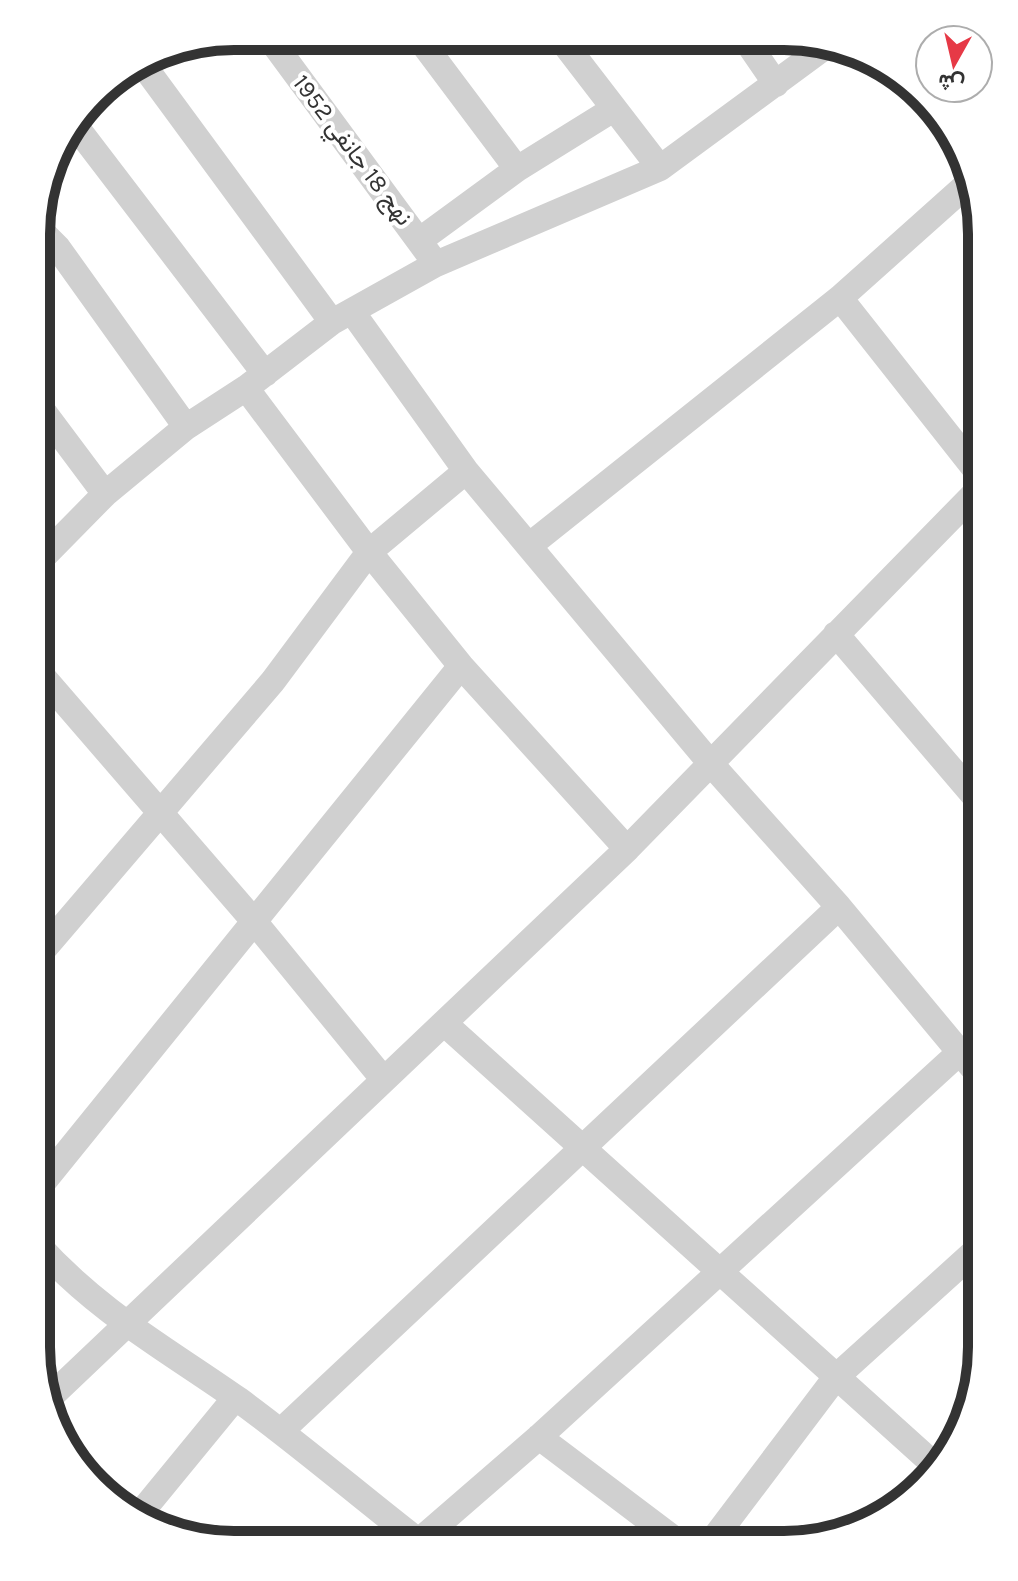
<svg xmlns="http://www.w3.org/2000/svg" width="1018" height="1581" viewBox="0 0 1018 1581" font-family="Karla,Vazirmatn,sans-serif">
<style>
.lines{fill:none;stroke-linecap:round;stroke-linejoin:round}
.minor{stroke:#d0d0d0;stroke-width:26}
.labels{text-anchor:middle;dominant-baseline:central;stroke-width:8;stroke-linejoin:round;paint-order:stroke}
.street-label{font-size:24px;fill:#333;stroke:#fff}
.rim{fill:none;stroke:#333;stroke-width:10}
</style>
<rect width="100%" height="100%" fill="#fff"/>
<g class="lines">
<path class="minor" d="M268,36l168,228
M418,37l99,132
M560,38l100,130
M745,39l31,45
M141,62l191,260
M74,124l191,250
M38,228l20,20 128,179
M420,240l97,-71 95,-59
M840,298l142,180
M353,313l113,158 246,294 127,142 143,172
M246,388l123,164 92,114 166,183
M37,403l68,91
M530,545l310,-247 131,-117
M37,563l68,-69 81,-67 60,-39 86,-66 104,-58 224,-96 170,-125
M836,634l146,171
M37,670l216,250 131,160
M37,957l236,-276 96,-129 97,-81
M445,1024l494,445
M36,1191l425,-525
M36,1243c62,69 129,105 203,157 63,46 122,97 183,144
M47,1400l580,-551 355,-363
M281,1431l558,-524
M539,1437l143,108
M139,1515l96,-117
M419,1541l120,-104 421,-385
M709,1545l127,-168 146,-132"/>
</g>
<g class="labels">
<g class="street-label">
<text transform="translate(353 150) rotate(53)">نهج 18 جانفي 1952</text>
</g>
</g>
<path d="M0 0H1018V1581H0ZM234 50H784A184 184 0 0 1 968 234V1347A184 184 0 0 1 784 1531H234A184 184 0 0 1 50 1347V234A184 184 0 0 1 234 50Z" fill="#fff" fill-rule="evenodd"/>
<path class="rim" d="M234 50H784A184 184 0 0 1 968 234V1347A184 184 0 0 1 784 1531H234A184 184 0 0 1 50 1347V234A184 184 0 0 1 234 50Z"/>
<g transform="translate(954 64) rotate(188)"><circle r="38" fill="#ffffff" stroke="#adadad" stroke-width="2"/>
<path d="M0-6L14 30L0 20L-14 30Z" fill="#e63946"/>
<text y="-12" font-size="22" font-weight="bold" text-anchor="middle" fill="#333333">ش</text>
</g>
</svg>
